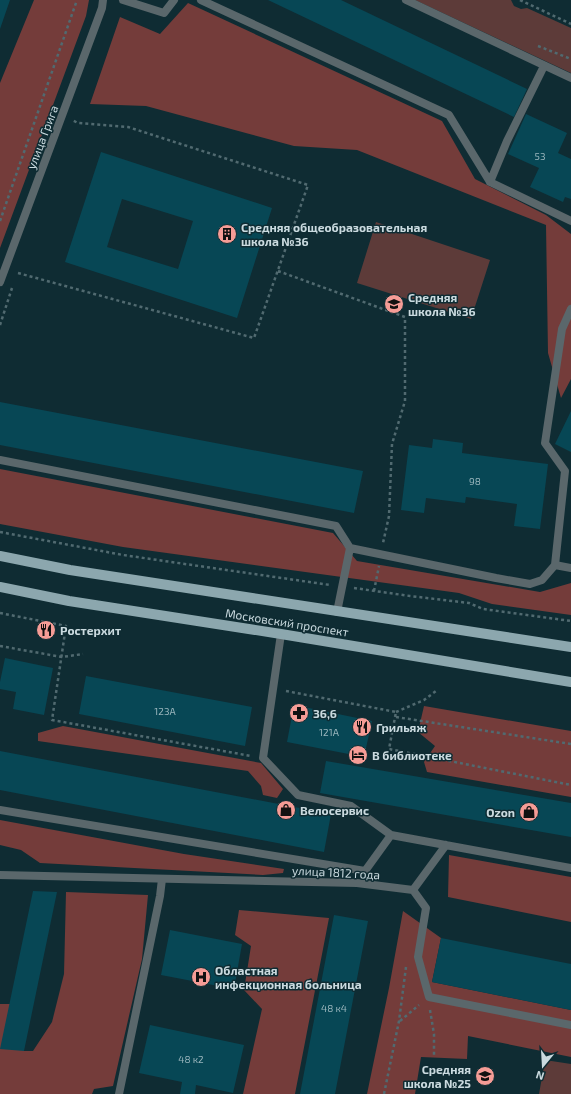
<svg xmlns="http://www.w3.org/2000/svg" width="571" height="1094" viewBox="0 0 571 1094" font-family="'Exo 2',sans-serif">
<style>
.green{fill:#5d3b39}
.forest{fill:#743c3a}
.building{fill:#074755;fill-rule:evenodd}
.lines{fill:none;stroke-linecap:round;stroke-linejoin:round}
.path{stroke:#516a70;stroke-width:2.5;stroke-dasharray:3 3;stroke-linecap:butt}
.lane{stroke:#5a676b;stroke-width:8}
.street{stroke:#5a676b;stroke-width:8}
.primary{stroke:#8ca7ae;stroke-width:10}
.labels{text-anchor:middle;dominant-baseline:central;stroke-width:3;stroke-linejoin:round;paint-order:stroke}
.number-label{font-size:10px;fill:#99b5bc}
.street-label{font-size:12px;fill:#cadadf;stroke:#0f2c33}
.poi-label{font-size:12px;font-weight:bold;fill:#cadadf;stroke:#0f2c33;text-anchor:start}
</style>
<rect width="100%" height="100%" fill="#0f2c33"/>
<path class="green" d="M415,0h96l3,6 7,3 6,-1 44,20v45z
M376,222l114,38 -19,59 -114,-36z
M545,1060l26,4v30h-32z"/>
<path class="forest" d="M34,0h55l-3,16 -86,232v-165z
M188,3l254,118 33,58 71,36 25,19v145l-10,19 -13,-45 -2,-128 -189,-75 -63,-4 -148,-40 -56,-2 30,-87 40,17z
M0,469l333,64 24,28 183,31 31,-9v32l-79,-11 -33,-11 -336,-46 -123,-23z
M424,706l147,25v66l-144,-25 -3,-10 11,-16 -17,-14z
M63,726l198,37 22,26 -6,9 -14,-3 -2,-9 -13,-15 -210,-30v-8z
M0,820l184,34 100,15 -1,4 -20,2 -223,-12 -19,-13 -21,-5z
M449,855l122,22v45l-123,-25z
M66,892l82,3 -6,64 -29,127 -19,3 -2,5h-92v-90h10l14,47h9l19,-29 12,-48z
M239,910l90,8 -34,176h-52l19,-85 -18,-19 7,-44 -16,-11z
M403,911l38,27 -9,44 139,28v47l-103,-21 -1,23 -46,-2 -6,37h-48l22,-106z"/>
<path class="building" d="M0,0h10l-10,29z
M268,0h73l186,89 -13,28z
M526,114l41,19 -9,20 13,6v40l-6,-2 -2,5 -33,-15 9,-19 -31,-14z
M101,152l171,56 -35,110 -172,-56zM122,199l71,22 -15,48 -71,-22z
M0,402l363,69 -9,42 -354,-68z
M571,411v41l-16,-8z
M433,439l30,4 -1,10 86,11 -8,65 -26,-3 3,-22 -51,-7 -1,6 -39,-5 -2,15 -23,-3 8,-65 23,3z
M5,658l48,10 -9,47 -31,-6 3,-17 -16,-3v-7z
M86,676l166,31 -7,39 -166,-32z
M294,705l78,16 -8,36 -77,-15z
M0,751l331,63 -7,38 -324,-62z
M326,761l245,42v34l-251,-44z
M33,891l24,1 -33,159 -24,-2z
M334,915l34,6 -33,173h-35z
M170,930l72,14 -8,45 -73,-14z
M441,938l130,26v46l-139,-28z
M150,1025l94,20 -11,48 -37,-8 -1,9h-15l2,-12 -43,-9z"/>
<g class="lines">
<path class="path" d="M520,0l51,24
M538,46l33,13
M0,221l77,-221
M278,271l127,46v84l-13,43 -3,72 -6,27
M18,273l236,65 54,-153 -180,-58 -50,-4 -6,-3
M0,325l12,-37
M0,532l123,23 207,30
M354,588l56,8 59,7 14,6 88,12
M374,591l5,-25
M0,613l66,13 -14,94 199,36
M0,646l62,11 21,-3
M286,691l110,21 -7,37 182,36
M396,712l28,-12 12,-9
M396,717l175,27
M430,1010l4,24v23
M400,1021l19,-16
M384,1094l15,-73 7,-54"/>
<path class="lane" d="M123,0l41,13 10,-13
M201,0l248,115 41,67 81,39
M406,0l165,78
M490,182l17,-41 37,-75
M0,460l336,66 14,22
M555,565l16,3
M337,612l13,-64 146,30 34,6 12,-4 13,-15 10,-94 -20,-28 17,-114 9,-20
M281,634l-18,124 35,37 53,11 40,29
M0,810l365,61 26,-36 180,33
M413,890l33,-45
M119,1094l41,-198 2,-17"/>
<path class="street" d="M0,282l102,-274 1,-8
M0,875l357,8 56,7 13,18 -8,49 11,40 142,28"/>
<path class="primary" d="M0,556l70,14 501,77
M0,587l69,14 212,33 290,48"/>
</g>
<defs>
<g id="building-disc" transform="scale(1)"><circle r="9.5" fill="#f59c96" stroke="#0f2c33"/><path d="M-4-6H4V6H1V3H-1V6H-4ZM-2.5-4.3h1.7v1.8h-1.7ZM.8-4.3h1.7v1.8H.8ZM-2.5-1h1.7V.8h-1.7ZM.8-1h1.7V.8H.8Z" fill="#111"/></g>
<g id="school-disc" transform="scale(1)"><circle r="9.5" fill="#f59c96" stroke="#0f2c33"/><path d="M0-5L7-2L0 1L-7-2ZM-4 1L0 2.5L4 1V4Q0 6-4 4Z" fill="#111"/></g>
<g id="restaurant-disc" transform="scale(1)"><circle r="9.5" fill="#f59c96" stroke="#0f2c33"/><path d="M-5-6h1v4h1v-4h1v4h1v-4h1v5L-1.5 .5V6h-2V.5L-5-1ZM5-6V6H3V1.5H1.5Q1.5-4 5-6Z" fill="#111"/></g>
<g id="pharmacy-disc" transform="scale(1)"><circle r="9.5" fill="#f59c96" stroke="#0f2c33"/><path d="M-2-6h4v4h4v4h-4v4h-4v-4h-4v-4h4Z" fill="#111"/></g>
<g id="hotel-disc" transform="scale(1)"><circle r="9.5" fill="#f59c96" stroke="#0f2c33"/><path d="M-6-4.5h1.5V1H6V5H4.5V3h-9V5H-6ZM-4 0a1.8 1.8 0 1 1 3.6 0ZM.5 0V-2.5h3Q6-2.5 6 0Z" fill="#111"/></g>
<g id="shop-disc" transform="scale(1)"><circle r="9.5" fill="#f59c96" stroke="#0f2c33"/><path d="M-5-2.5h2.3a2.7 3.5 0 0 1 5.4 0H5L5.5 6h-11ZM-1.5-2.5h3a1.5 2.3 0 0 0-3 0Z" fill="#111"/></g>
<g id="hospital-disc" transform="scale(1)"><circle r="9.5" fill="#f59c96" stroke="#0f2c33"/><path d="M-5-5h3v3.5h4V-5h3V5h-3V1.5h-4V5h-3Z" fill="#111"/></g>
</defs>
<g fill-rule="evenodd">
<use href="#building-disc" x="227" y="234"/>
<use href="#school-disc" x="394" y="304"/>
<use href="#restaurant-disc" x="46" y="630"/>
<use href="#pharmacy-disc" x="299" y="713"/>
<use href="#restaurant-disc" x="362" y="727"/>
<use href="#hotel-disc" x="358" y="755"/>
<use href="#shop-disc" x="286" y="810"/>
<use href="#shop-disc" x="529" y="812"/>
<use href="#hospital-disc" x="201" y="977"/>
<use href="#school-disc" x="485" y="1076"/>
</g>
<g class="labels">
<g class="number-label">
<text x="540" y="156">53</text>
<text x="475" y="481">98</text>
<text x="165" y="711">123А</text>
<text x="329" y="732">121А</text>
<text x="334" y="1008">48 к4</text>
<text x="191" y="1059">48 к2</text>
</g>
<g class="street-label">
<text transform="translate(42 137) rotate(-69)">улица Грига</text>
<text transform="translate(287 622) rotate(9)">Московский проспект</text>
<text transform="translate(336 872) rotate(3)">улица 1812 года</text>
</g>
<g class="poi-label">
<text x="241" y="227">Средняя общеобразовательная<tspan x="241" dy="14">школа №36</tspan></text>
<text x="408" y="297">Средняя<tspan x="408" dy="14">школа №36</tspan></text>
<text x="60" y="630">Ростерхит</text>
<text x="313" y="713">36,6</text>
<text x="376" y="727">Грильяж</text>
<text x="372" y="755">В библиотеке</text>
<text x="300" y="810">Велосервис</text>
<text x="515" y="812" text-anchor="end">Ozon</text>
<text x="215" y="970">Областная<tspan x="215" dy="14">инфекционная больница</tspan></text>
<text x="471" y="1069" text-anchor="end">Средняя<tspan x="471" dy="14">школа №25</tspan></text>
</g>
</g>
<g transform="translate(543 1066) rotate(198)" stroke="#0f2c33" stroke-width="3" paint-order="stroke">
<path d="M0-3L7 15L0 10L-7 15Z" fill="#cadadf"/>
<text y="-6" font-size="11" font-weight="bold" text-anchor="middle" fill="#cadadf">N</text>
</g>
</svg>
